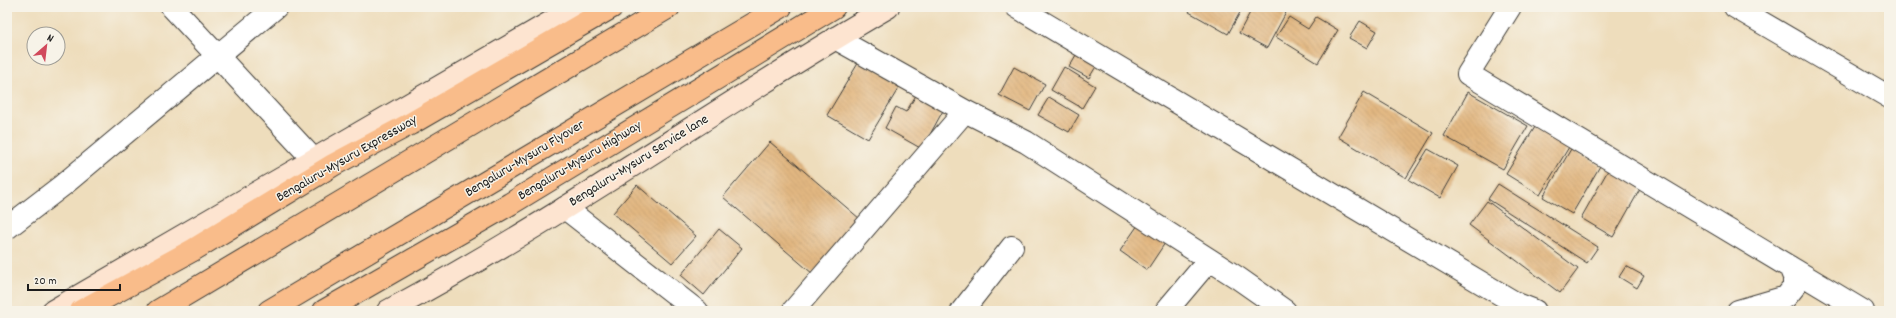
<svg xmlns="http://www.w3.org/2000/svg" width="1896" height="318" viewBox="0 0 1896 318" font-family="Dekko,sans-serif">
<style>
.building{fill:url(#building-back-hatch)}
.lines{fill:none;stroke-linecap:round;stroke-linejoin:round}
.street-casing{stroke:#3c3934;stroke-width:24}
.secondary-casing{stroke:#3c3934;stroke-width:24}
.highway-casing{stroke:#3c3934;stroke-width:24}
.street{stroke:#fff;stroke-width:22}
.secondary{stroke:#fde4d0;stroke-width:22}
.highway{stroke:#f9bc8a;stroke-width:22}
.labels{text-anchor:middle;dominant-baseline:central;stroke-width:3;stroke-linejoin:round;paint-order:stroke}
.street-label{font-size:14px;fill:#1c1c1c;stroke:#f7f3e8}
</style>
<defs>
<pattern id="building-back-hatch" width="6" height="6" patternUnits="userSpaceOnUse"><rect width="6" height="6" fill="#e2b781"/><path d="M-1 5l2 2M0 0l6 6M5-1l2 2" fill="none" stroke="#c19d6f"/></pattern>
</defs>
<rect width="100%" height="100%" fill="#f7f3e8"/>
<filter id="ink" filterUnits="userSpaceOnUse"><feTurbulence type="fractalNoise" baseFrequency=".025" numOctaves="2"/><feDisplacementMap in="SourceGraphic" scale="8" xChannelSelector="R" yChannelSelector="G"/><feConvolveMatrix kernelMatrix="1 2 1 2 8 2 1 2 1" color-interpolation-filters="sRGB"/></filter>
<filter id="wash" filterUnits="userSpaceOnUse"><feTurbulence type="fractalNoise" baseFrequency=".012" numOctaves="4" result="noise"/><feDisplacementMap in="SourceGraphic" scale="16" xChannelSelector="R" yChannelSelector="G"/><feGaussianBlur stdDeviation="0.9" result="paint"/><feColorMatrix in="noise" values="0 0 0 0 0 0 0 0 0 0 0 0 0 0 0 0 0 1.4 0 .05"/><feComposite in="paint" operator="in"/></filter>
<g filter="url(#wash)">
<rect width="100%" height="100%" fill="#eeddbc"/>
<g id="blocks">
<path class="building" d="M1192,7h51l-15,27 -39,-22z
M1253,7h36l-22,41 -28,-15z
M1289,17l19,12 8,-12 22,13 -20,33 -42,-26z
M1360,21l17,10 -10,17 -18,-10z
M1080,48l20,12 -11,18 -20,-11z
M860,60l41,24 -33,55 -41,-24z
M1014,67l31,17 -15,27 -31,-16z
M1064,67l31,19 -13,22 -31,-18z
M918,92l27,15 -23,42 -37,-21 11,-21 10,5z
M1364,92l69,41 -27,45 -68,-41z
M1468,92l60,34 -25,43 -59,-33z
M1049,97l30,18 -10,17 -31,-17z
M1535,127l34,20 -29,48 -34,-21z
M770,142l90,77 -47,55 -90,-77z
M1428,149l30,17 -18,32 -31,-18z
M1571,149l29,17 -28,48 -29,-17z
M1611,165l32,19 -30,53 -32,-19z
M1498,184l100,63 -11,16 -99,-64z
M637,185l59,51 -24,27 -59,-50z
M1487,201l91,68 -18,24 -91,-68z
M1138,225l27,18 -18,27 -27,-19z
M719,229l23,19 -38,47 -23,-20z
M1626,266l18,10 -7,12 -18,-11z"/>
</g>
</g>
<g filter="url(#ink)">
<use href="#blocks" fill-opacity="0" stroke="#3c3934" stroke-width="1"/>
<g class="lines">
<g class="street-casing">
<path id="street" d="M172,7l141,152
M1017,7l500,297 18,7
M1510,7l-42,67 395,237
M1735,7l154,90
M835,38l130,73 61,31 212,136 47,33
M565,208l132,103
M7,228l56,-43 213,-178
M793,311l172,-200
M962,311l50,-64
M1166,311l43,-51
M1738,311l48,-14 8,-10v-10l-4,-10"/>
</g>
<g class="secondary-casing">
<path id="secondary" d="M53,311l524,-304
M388,311c172,-92 331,-206 500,-304"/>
</g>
<g class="highway-casing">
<path id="highway" d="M81,311l112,-61 140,-85 77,-41 202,-117
M158,311l511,-304
M269,311l512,-304
M324,311l186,-107 324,-197"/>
</g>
<use href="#street" class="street"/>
<use href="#secondary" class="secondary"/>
<use href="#highway" class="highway"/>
</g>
</g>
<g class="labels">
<g class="street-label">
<text transform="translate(347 159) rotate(-30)">Bengaluru-Mysuru Expressway</text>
<text transform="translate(525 159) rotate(-31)">Bengaluru-Mysuru Flyover</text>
<text transform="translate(580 161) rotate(-31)">Bengaluru-Mysuru Highway</text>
<text transform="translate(639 161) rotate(-32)">Bengaluru-Mysuru Service lane</text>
</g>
</g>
<rect width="1896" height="318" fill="none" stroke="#f7f3e8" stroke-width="24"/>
<g transform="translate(46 46) rotate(28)"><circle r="19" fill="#f7f3e8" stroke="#9f9d96"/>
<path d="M0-3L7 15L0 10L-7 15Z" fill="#d1495b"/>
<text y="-6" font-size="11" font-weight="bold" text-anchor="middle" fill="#1c1c1c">N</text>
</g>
<path d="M28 284v6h92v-6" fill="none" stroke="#1c1c1c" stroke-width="2"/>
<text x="34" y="284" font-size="12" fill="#1c1c1c" stroke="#f7f3e8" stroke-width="3" paint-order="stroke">20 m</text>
</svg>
